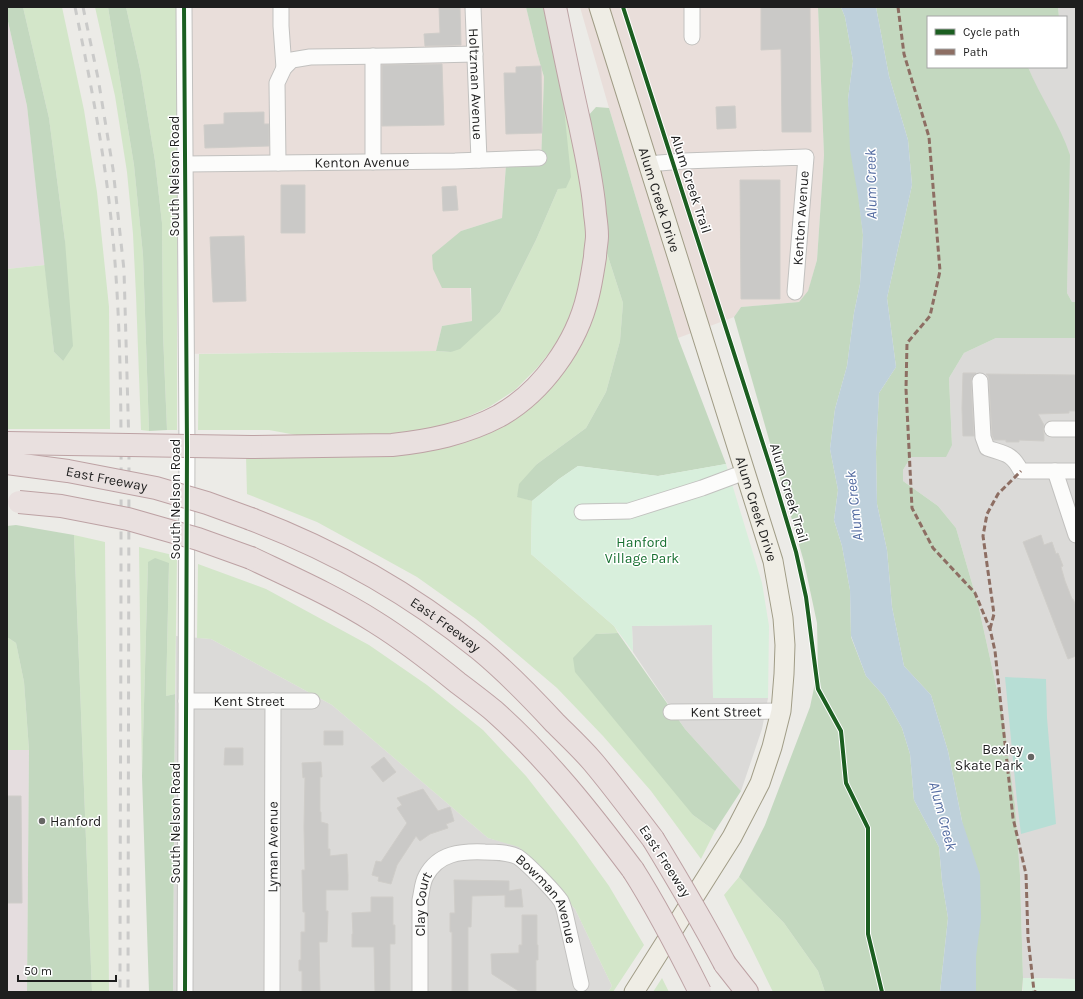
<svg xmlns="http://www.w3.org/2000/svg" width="1083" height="999" viewBox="0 0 1083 999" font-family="Karla,sans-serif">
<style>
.residential{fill:#dbdad8}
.commercial{fill:#e9deda}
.industrial{fill:#e5dddf}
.grass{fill:#d3e6c9}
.forest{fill:#c3d8bf}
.park{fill:#d8efdc}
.pitch{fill:#b7ded5}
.water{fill:#bed0db}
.building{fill:#cac9c7;stroke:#cfcdc9}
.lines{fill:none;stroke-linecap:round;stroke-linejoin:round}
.minor-casing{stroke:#c2c1bf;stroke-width:17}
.major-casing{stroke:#a09c86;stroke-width:21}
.highway-casing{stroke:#bda2a4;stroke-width:24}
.minor{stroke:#fcfcfb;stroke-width:15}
.major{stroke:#efede5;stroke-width:19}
.highway{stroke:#e9e0df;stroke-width:22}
.rail{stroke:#cacac9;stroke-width:3;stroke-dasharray:8 8;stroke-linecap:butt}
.highway-bridge-casing{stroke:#bda2a4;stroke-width:24;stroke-linecap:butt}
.highway-bridge{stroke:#e9e0df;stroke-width:22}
.quiet{stroke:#8d6e63;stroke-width:3;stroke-dasharray:6 3;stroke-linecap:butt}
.cycleway-casing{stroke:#fff;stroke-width:6}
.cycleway{stroke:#1b5e20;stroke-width:4}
.poi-dot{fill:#666664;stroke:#fff;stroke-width:1.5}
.labels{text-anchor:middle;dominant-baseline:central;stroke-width:3;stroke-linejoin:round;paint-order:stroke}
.street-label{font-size:14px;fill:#1e1e1e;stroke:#fff}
.park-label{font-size:14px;fill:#187031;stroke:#fff}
.poi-label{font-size:14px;fill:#1e1e1e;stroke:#fff;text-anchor:end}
.water-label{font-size:15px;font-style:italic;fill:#556da2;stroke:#fff}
</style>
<rect width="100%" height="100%" fill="#ecebe7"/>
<path class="residential" d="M1058,7h18v295h-4l-5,-9 2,-138 -34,-71 -7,-17h38v-50h-7z
M996,338h80v641l-53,-1 -3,-103 -5,-70 -12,-88 -25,-113 -22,-76 -18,-22 -35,-25v-11l8,-13 41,-13 -3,-66 15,-25z
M712,625l1,72 55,1 -6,31 -21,62 -56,-62 -52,-77 -1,-26z
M176,636l35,3 121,66 156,133 31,8 56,63 37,77 -4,6h-435z"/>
<path class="commercial" d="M177,7h349l11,46 7,24 -3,88h-35l-4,53 -41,13 9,57 2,33 -30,5 -6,25 -258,3z
M580,7h238l6,148 -7,105 -9,32 -9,10 -58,5 -7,10 -56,21 -69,-230z"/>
<path class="industrial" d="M7,17l20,89 18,159 -38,4z
M7,750h22l-2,242h-20z"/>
<path class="grass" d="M23,7h39l22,103 13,82 12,115 1,122h-103v-160l38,-4 9,87 9,9 2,-120 -16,-123z
M95,7h13l26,158 9,90 6,176 -8,-1 -5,-135 -3,-61 -6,-62 -12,-76z
M126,7h51v423h-10l-4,-97 -1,-110 -7,-62 -15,-92z
M562,88l12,46 12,92v26l-12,57 -17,34 -20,25 -22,22 -26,17 -31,14 -30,8 -40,5 -81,3 -38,-7h-71l1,-76 237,-3 15,1 49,-40 36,-72 22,-51z
M604,244l19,59 -3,38 -14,51 -20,36 -49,36 -20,32 15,5 -1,53 83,72 4,7 -22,1 97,181 22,16 -14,28 -50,-68 -48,-55 -46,-48 -81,-69 -59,-42 -47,-26 -53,-29 -70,-28 -1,-38 165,-7 142,-70z
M74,535l31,7 4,450h-17z
M139,547l38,9 -2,138 -9,2 3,-133 -21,-1 -6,214z
M198,564l68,25 103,56 58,40 56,45 43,46 50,64 33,46 35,59 -31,47h-5l4,-6 -37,-77 -56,-62 -31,-9 -156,-133 -121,-66 -14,-1z
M7,637l9,6 8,39 5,68h-22z
M739,877l45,46 34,48 7,21h-52l-23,-47 -26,-50z
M662,978l7,14h-16z"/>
<path class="forest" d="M7,7h16l26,111 16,123 8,105 -10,15 -9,-9 -27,-246 -20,-89z
M108,7h18l14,62 15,92 7,62 1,110 4,97 -18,1 -6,-176 -9,-90z
M526,7h17l19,81 9,89 -5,11 -8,1 -22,51 -36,72 -40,37 -9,3 -15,-1 6,-25 30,-5 -1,-33h-29l-9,-19 -1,-14 29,-24 41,-13 4,-53 35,-1 3,-87 -7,-24z
M818,7h23l4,10 8,44 -5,38 15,136 -3,49 -6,29 -7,53 -12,43 -5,40 8,41 -4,30 8,26 8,44 1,47 15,39 18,20 18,32 8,26 4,46 25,47 3,34 6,37 -8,74h-115l-7,-21 -34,-48 -45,-46 26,-52 45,-118 8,-38 -1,-46 -13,-61 -70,-245 7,-10 58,-5 9,-11 9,-31 7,-105z
M876,7h182l1,10h-131v50h100c12,30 32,57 42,88l-3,138 5,9h4v36h-80l-32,15 -15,25 3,67 -6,12h-35l-8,13v11l35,25 18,22 22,76 25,113 12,88 5,70 3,103 -1,14h-46v-35l-14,-136 -14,-70 -17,-56 -27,-29 -12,-59 -5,-57 -10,-46 -1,-52 3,-59 17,-26 -9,-69 25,-113 -4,-45 -19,-64z
M596,107l13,1 69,230 48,126 -68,12 -80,-10 -19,13 -27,22 -15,-4 2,-13 18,-20 49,-36 20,-36 14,-51 3,-38 -19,-59 -16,-128z
M16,525l58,10 18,457h-65l2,-242 -5,-68 -8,-39 -9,-6v-111z
M155,558l14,5 -3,133 9,-2 -2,298h-24l-7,-216 6,-214z
M618,633l67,96 56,62 -26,40 -22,-16 -118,-143 -2,-14 23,-24z"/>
<path class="park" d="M726,464l36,119 7,43 -1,72h-55l-1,-73 -80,1 1,26 -19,-26 -83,-72 1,-53 27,-22 19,-13 80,10z
M1023,978l53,1v13h-53z"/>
<path class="pitch" d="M1005,677l41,2 1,39 9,106 -35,10 -4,-33z"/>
<path class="water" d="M841,7h35l13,69 19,64 4,45 -25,113 9,69 -17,26 -3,59 1,52 10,46 5,57 12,59 27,29 17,56 14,70 18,54 1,43 -5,39v35h-36l8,-74 -6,-37 -3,-34 -25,-47 -4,-46 -8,-26 -18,-32 -18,-20 -15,-40 -1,-46 -8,-44 -8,-26 4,-30 -8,-41 5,-40 12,-43 7,-53 6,-29 3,-49 -5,-39 -8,-46 -2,-51 5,-38 -8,-44z"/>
<path class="building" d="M439,7h21l1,38 -36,1 -1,-12 16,-1z
M761,7h49l1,125h-29l-1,-83 -20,1z
M442,64l2,61 -62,1v-61z
M541,66l1,67 -36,1 -2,-61h12v-6z
M735,106l1,22 -19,1 -1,-22z
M264,112v12h5v22l-64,2 -1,-23 20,-1v-11z
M740,180h40v119h-39z
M281,185h24v48h-24z
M456,186l2,24 -15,1 -1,-24z
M244,236l2,65 -33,1 -3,-65z
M963,373h13l-4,4 -1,4 3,55h-11l-1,-28z
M986,374l90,1v36h-7v2l-31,1 6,11 -1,4 1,5v7l-25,-1v2h-13v-2h-12l-2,-5 -3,-54 -1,-5z
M1041,535l3,10 8,-3 4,12 2,-1 5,13 -2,1 4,14 7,18h1l3,7v50l-8,3 -45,-117z
M324,731h19v14h-19z
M225,748h18v17h-19z
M384,757l12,15 -13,10 -12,-15z
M321,762l1,15h-2v35h1v10l7,2v25h2v7l17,-2 1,22v14h-22v21h2l-1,31h-8l1,50h-18v-21h-3v-11h2v-28h4v-20h-2l-1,-42h3l-1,-43 1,-50 -2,1 -1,-15z
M423,789l15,22 12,-4 4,14 -8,3 2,4 -18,6 -10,7 -4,-5 -19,29 -6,19 -13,-3 1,-4 -7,-2 4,-14 5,1 26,-39 -10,-15 5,-3 -5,-7z
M7,796h14l1,107h-15z
M454,880l55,1v10l12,-2 2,18h-18v-12l-33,1 -1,31h-3v64h-16v-59h-2v-19h5z
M371,897h22v28h2v19h-5v48h-15l-1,-45h-22v-13h1l-1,-21 19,-1z
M522,915h15v30h1v15h-2v32h-16l-28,-18 -1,-20 28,-1v-8h3z"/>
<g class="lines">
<g class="minor-casing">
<g id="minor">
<path d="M184,7l3,440 -2,545"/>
<path d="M281,7v19l3,42"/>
<path id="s1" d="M473,7l6,153"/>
<path d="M692,7v30"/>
<path d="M373,56v106"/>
<path d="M278,163l-1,-80 7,-15 8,-8 18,-3 80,-1 85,-2"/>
<path id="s2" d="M185,164l270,-3 84,-3"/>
<path d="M648,164l35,-3 123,-4 -11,135"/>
<path d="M980,381l3,56 4,11c18,6 25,5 34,23h55"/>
<path d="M1052,429h24"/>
<path d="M1055,471l21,64"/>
<path d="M582,512l47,-1 73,-23 43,-16"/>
<path id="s3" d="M186,701h126"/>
<path id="s4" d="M671,712l110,-1"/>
<path id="s5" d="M272,992l1,-291"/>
<path id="s6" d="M420,992v-92c2,-8 2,-17 6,-24 12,-23 35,-25 59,-24 10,0 23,0 33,5 9,6 37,35 43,44 2,4 3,8 4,12l16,71"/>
</g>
</g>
<g class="major-casing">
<g id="major">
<path id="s7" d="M599,7l174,554 10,57 2,27 -1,29 -3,37 -9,36 -12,36 -28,54 -98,155"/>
</g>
</g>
<g class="highway-casing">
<g id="highway">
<path d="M251,447l141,-2c37,-4 73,-11 107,-29 43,-24 78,-73 89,-121 3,-12 5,-26 7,-38 0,-7 2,-15 2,-21 0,-7 -1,-15 -2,-22 -2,-30 -9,-59 -15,-89 -9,-39 -17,-79 -25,-118"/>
<path id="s8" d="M251,519c82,31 160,75 228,130 28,23 52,48 76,74 13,13 26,25 38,39 21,25 40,51 60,77"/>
<path d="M251,558c42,20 85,39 124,64 29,18 56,39 83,61 12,9 24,18 36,28 53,47 97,103 139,159"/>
<path d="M725,964l22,28"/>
</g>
</g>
<use href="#minor" class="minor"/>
<use href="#major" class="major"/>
<use href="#highway" class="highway"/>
<path class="rail" d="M75,7c13,62 25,123 33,186 15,118 13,238 13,357 0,147 -1,295 -1,442
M83,7l15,71 15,91 11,101 5,176 -1,546"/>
<g class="highway-bridge-casing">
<g id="highway-bridge">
<path d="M7,443l244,4"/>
<path id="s9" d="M7,463l61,8 88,17 51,15 44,16"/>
<path d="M19,502l42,4 67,13 70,20 53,19"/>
<path d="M653,839c25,41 49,82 72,125"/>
<path d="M633,870c25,39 46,80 67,122"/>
</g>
</g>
<use href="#highway-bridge" class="highway-bridge"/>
<path class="quiet" d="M898,7l6,47 25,83 11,134 -10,45 -23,27 -1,46 6,119 21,40 42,45 15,36 5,22 18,167 13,56 2,64 6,53 2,1
M990,629l4,-15 -11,-78 4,-22 11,-20 23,-23"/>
<g class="cycleway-casing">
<path id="cycleway" d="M184,7l3,440 -2,545
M623,7l149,465 24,80 10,45 12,92 23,42 5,52 22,45v106l14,58"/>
</g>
<use href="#cycleway" class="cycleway"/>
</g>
<g class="poi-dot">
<circle cx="1031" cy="757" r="4"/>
<circle cx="42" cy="821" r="4"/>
</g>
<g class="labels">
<g class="street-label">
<text stroke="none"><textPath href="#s1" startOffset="77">Holtzman Avenue</textPath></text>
<text stroke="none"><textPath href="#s2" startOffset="177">Kenton Avenue</textPath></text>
<text transform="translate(174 176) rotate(-90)">South Nelson Road</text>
<text transform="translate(691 184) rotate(72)">Alum Creek Trail</text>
<text stroke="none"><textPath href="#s7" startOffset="202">Alum Creek Drive</textPath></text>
<text transform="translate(801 218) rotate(-86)">Kenton Avenue</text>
<text stroke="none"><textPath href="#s9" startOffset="101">East Freeway</textPath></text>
<text transform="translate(789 493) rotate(73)">Alum Creek Trail</text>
<text transform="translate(175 499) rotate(-90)">South Nelson Road</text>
<text stroke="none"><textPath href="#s7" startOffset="526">Alum Creek Drive</textPath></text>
<text stroke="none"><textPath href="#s8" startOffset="222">East Freeway</textPath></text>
<text stroke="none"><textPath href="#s3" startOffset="63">Kent Street</textPath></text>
<text stroke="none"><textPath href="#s4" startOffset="55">Kent Street</textPath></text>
<text transform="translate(175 823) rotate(-90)">South Nelson Road</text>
<text stroke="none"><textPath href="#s5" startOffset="145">Lyman Avenue</textPath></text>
<text transform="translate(665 861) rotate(57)">East Freeway</text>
<text stroke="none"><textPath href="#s6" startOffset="271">Bowman Avenue</textPath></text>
<text stroke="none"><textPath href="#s6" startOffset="88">Clay Court</textPath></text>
</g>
<g class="park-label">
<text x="642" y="542">Hanford<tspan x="642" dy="16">Village Park</tspan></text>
</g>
<g class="poi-label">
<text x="1023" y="749">Bexley<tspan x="1023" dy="16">Skate Park</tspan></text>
<text x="50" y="821" text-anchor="start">Hanford</text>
</g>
<g class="water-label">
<text transform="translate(871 184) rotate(-91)">Alum Creek</text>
<text transform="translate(854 506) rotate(-96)">Alum Creek</text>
<text transform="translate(943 816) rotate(75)">Alum Creek</text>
</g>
</g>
<rect width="1083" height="999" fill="none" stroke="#1e1e1e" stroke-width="16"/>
<rect x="927" y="16" width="140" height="52" fill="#ffffff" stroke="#a5a5a5"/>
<rect x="935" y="29" width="20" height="6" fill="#1b5e20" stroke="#a5a5a5"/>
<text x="963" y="36" font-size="12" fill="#1e1e1e">Cycle path</text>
<rect x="935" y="49" width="20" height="6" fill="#8d6e63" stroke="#a5a5a5"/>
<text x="963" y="56" font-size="12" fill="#1e1e1e">Path</text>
<path d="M18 975v6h98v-6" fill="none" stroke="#1e1e1e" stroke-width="2"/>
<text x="24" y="975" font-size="12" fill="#1e1e1e" stroke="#ffffff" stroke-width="3" paint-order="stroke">50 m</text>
</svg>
